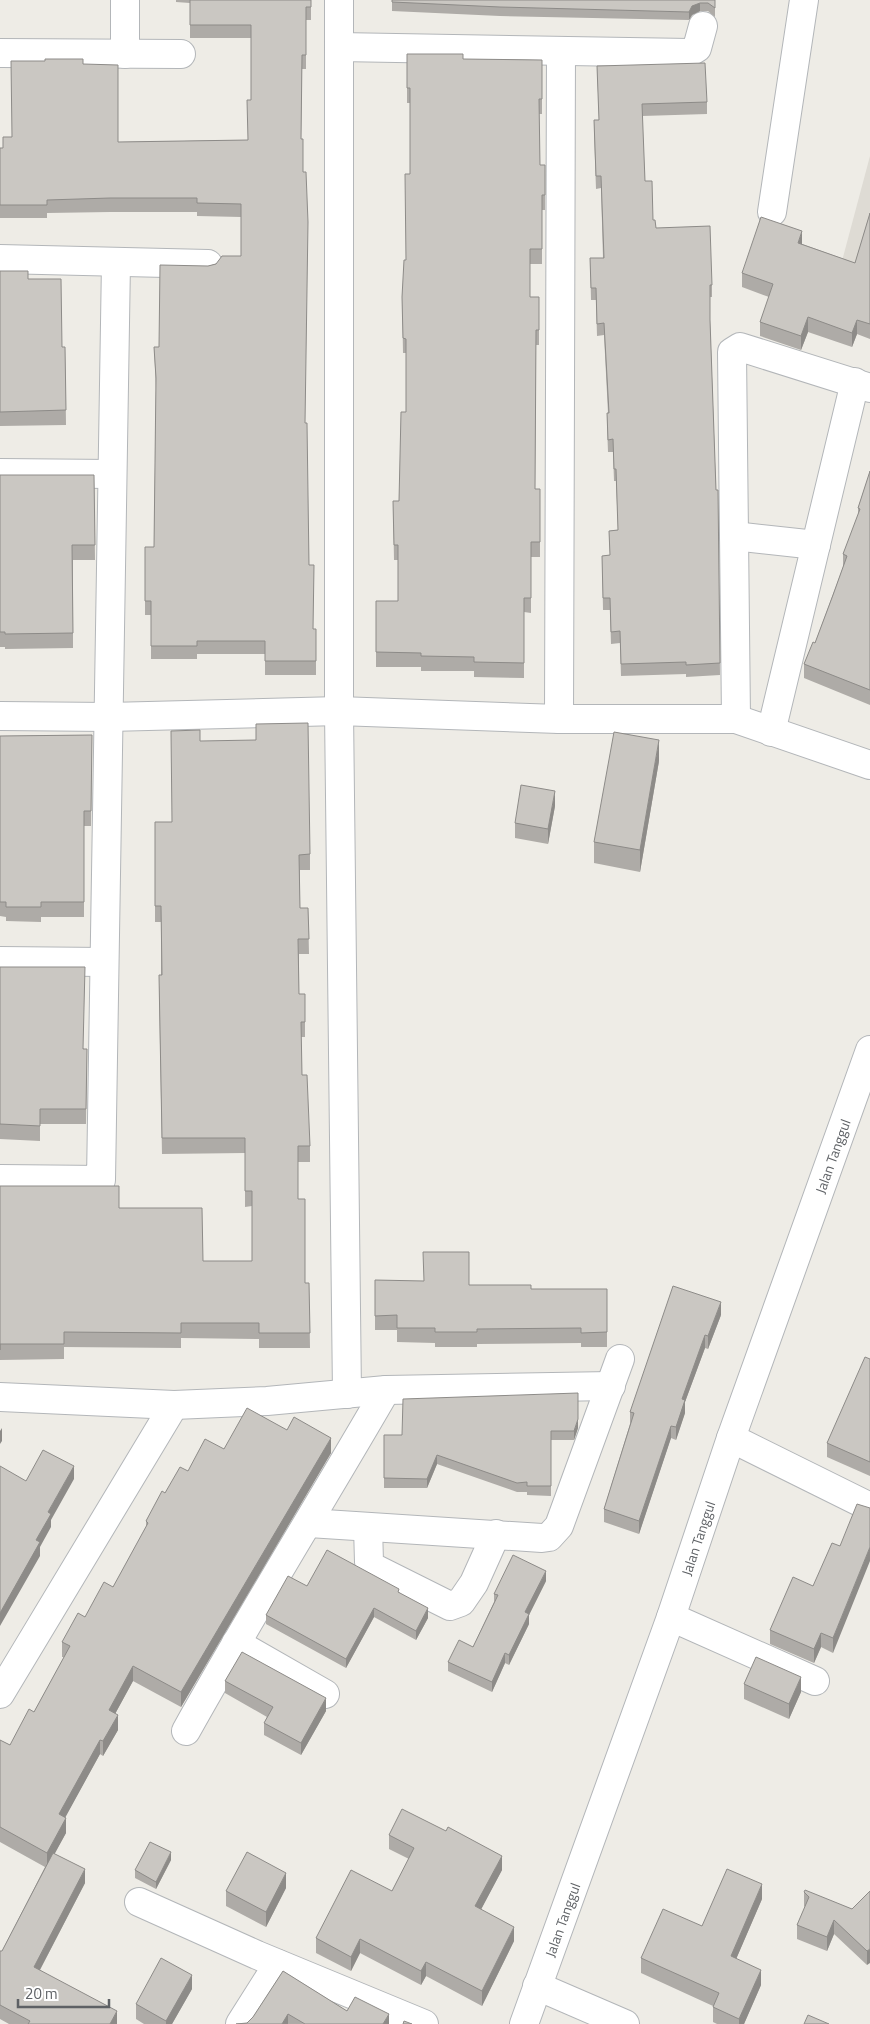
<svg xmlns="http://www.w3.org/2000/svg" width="870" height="2024" viewBox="0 0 870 2024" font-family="'Titillium Web',sans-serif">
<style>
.education{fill:#dedbd4}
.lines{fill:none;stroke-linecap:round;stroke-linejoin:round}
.minor-casing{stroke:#b3b6b9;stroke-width:30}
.minor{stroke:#fff;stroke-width:28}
.wall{fill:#aeaba7}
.shaded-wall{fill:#8d8b88}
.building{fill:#cac7c2;stroke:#8d8b88}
.labels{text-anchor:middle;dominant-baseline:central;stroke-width:4;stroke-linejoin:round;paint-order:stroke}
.street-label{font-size:14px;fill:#5e6165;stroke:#fff}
</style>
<rect width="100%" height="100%" fill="#eeece6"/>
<path class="education" d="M870,156v128l-32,-8z"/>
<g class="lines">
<g class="minor-casing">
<g id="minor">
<path d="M125,0v54"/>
<path d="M339,0v711l8,683"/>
<path d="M339,47l350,6 8,-5 6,-22"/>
<path d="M0,53l181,1"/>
<path d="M772,212l32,-212"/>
<path d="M0,259l208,5"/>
<path d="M0,473l112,1"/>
<path d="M734,536l82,9"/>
<path d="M0,716l109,1 230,-6 220,8h177l134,46"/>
<path d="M559,719l2,-668"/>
<path d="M736,719l-4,-367 8,-5 130,41"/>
<path d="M771,732l84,-350"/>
<path d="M0,961l104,1"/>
<path d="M0,1179l101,1 15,-918"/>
<path d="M0,1397l174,8 93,-4 119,-11 225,-4"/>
<path d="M731,1438l139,69"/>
<path d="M309,1523l233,15 7,-1 10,-11 61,-167"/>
<path d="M368,1527l1,35 3,5 78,39 11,-4 13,-19 22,-49"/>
<path d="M671,1617l144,64"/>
<path d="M236,1643l89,51"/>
<path d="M0,1694l174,-289"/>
<path d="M186,1731c64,-115 134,-227 200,-341"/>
<path d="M139,1902l118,53 167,69"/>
<path d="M537,1986l88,38"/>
<path d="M240,2024l38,-60"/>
<path id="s1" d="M524,2024l147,-407 60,-179 139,-388"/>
</g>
</g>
<use href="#minor" class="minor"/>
</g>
<path class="wall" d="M176,0h135v20h-5v49h-4l-1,70 2,33 2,251 4,142 4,64h3v46h-51v-21h-68v5h-46v-44h-6v-68h9l2,-158 -2,-42h5l49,-81 33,-10v-39l-44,-1v-4h-87l-63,1v5h-47v-70h3l9,-11 71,-73 35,78 130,-2 3,-40v-62h-61v-35l-14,-1z
M392,0h323v17l-7,-6h-8l-8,4 -3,5 -189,-4 -108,-5z
M407,54l56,5 79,1v54h-3l1,51h5v45h-3v54h-12v33h9v48h-3l-1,144h5v68h-9v56l-7,-1v66l-50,-1v-6h-53v-4h-45v-66h22v-41h-4l-1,-59h6l7,-89v-59h-3l-1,-56 4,-37 4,-86v-71h-3z
M597,66l110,36v12l-65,2 3,65 8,39 3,8 56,57v12h-2v23l6,170h2l2,185 -34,2v-3l-65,2 -1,-33 -9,1 -1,-34h-7l-1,-54 8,-1 -1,-24 9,-1 -2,-49h-2l-1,-29h-5l-1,-27v-12h1l-4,-78 -7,1 -1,-36h-5l-1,-42h13l-2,-70 -5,1 -2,-57v-12h5z
M870,213v126l-13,-5 -5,13 -44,-15 -7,18 -41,-14v-14l9,-25 -27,-10v-14l60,-29 53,19z
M0,271l28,8 34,68h3l1,78 -66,1z
M870,471v234l-66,-27v-14l11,-21 28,-76v-13l15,-38v-8z
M0,475h94l1,85h-22v88l-68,1v-2h-5z
M92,735l-1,91h-7v91h-43v5l-35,-1v-4l-6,-1v-180z
M200,741l110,113v16h-10v38h8l1,46h-10v40h6v43h-4l1,38 8,71v16h-12v37l7,84h4l1,65h-51v-9l-78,-1v10l-117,-1v12l-64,1v5v-179l119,22 84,53h49v-55l-7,1v-54l-83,1 -3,-163 2,-16v-53h-6v-100h17z
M659,761l-19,111 -46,-9v-21z
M555,806l-7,38 -33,-6v-15z
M0,967l84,82h3l-1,75h-46v17l-40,-2z
M375,1280l94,5 62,4h76v58h-26v-4l-104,1v3h-42v-4l-38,-1v-12h-22z
M721,1315l-13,34 -3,-1 -20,54v11l-9,27 -5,-2 -32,96 -35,-12v-13l26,-85v-12z
M870,1359v131v-14l-43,-19v-14z
M578,1428l-4,12h-23v56l-24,-1v-3h-10l-80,-28 -10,24h-43v-53h18z
M287,1430l44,23 -150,254 -48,-26 -18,33 3,16 -15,26 -3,-2 -35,63 1,16 -12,21 31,29 -45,87 77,54h-108l-9,-5v-68h2l43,-84 -45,-25v-102l10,5 24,-33 30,-55h-2v-15l51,-55 33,-59v-7l19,-28 23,-22 36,-22z
M840,1546l-7,107 -12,-6 -7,16 -44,-19v-14l43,-44z
M546,1581l-17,34v9l-20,41 -4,-2 -13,29 -44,-21v-9l25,-15 21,-45v-8z
M307,1586l92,6 29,26 -12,22 -42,-23 -28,51 -80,-44v-9z
M225,1681l101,30 -25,44 -37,-20v-12l3,-6 -42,-24z
M744,1684l57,8 -12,27 -45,-20z
M389,1835l113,35 -21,39 33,32 -32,65 -56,-30 -5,9 -61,-32 -9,18 -35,-18v-15l76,-47 17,-32 -20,-10z
M171,1860l-15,29 -21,-11v-8z
M286,1888l-20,39 -40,-21v-15z
M870,1891l-3,74 -33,-31 -7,17 -30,-12v-14l8,-18 -1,-1v-14l48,17z
M762,1899l-26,60 25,26 -17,39h-27l-4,-2v-16l-72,-33v-15l61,-32z
M283,1971l64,40 42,13h-153l11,-1 6,-6z
M192,1989l-20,35h-28l-8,-5v-15z"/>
<path class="shaded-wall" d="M700,3v8l-8,4 -3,5v-8l3,-6z
M802,231v15l-4,-3z
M808,317v15l-7,18v-14z
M857,320v14l-5,13v-14z
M659,740v21l-19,111v-22z
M555,791v15l-7,38v-15z
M721,1302v13l-13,34v-13z
M705,1335v13l-20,54v11l-9,27v-13l6,-28z
M578,1419v9l-4,12v-9z
M671,1426v12l-32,96v-13z
M2,1428v13l-2,3v-13z
M331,1438v15l-150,254v-15z
M437,1455v9l-10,24v-9z
M74,1466v13l-23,41v7l-11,20v9l-40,70v-13l36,-73 12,-28z
M870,1547v14l-37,92v-15z
M546,1571v10l-17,34v9l-20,41v-10l16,-43z
M374,1608v9l-28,51v-9z
M428,1608v10l-12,22v-9z
M821,1633v14l-7,16v-14z
M505,1653v10l-13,29v-10z
M133,1666v15l-24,44v-15z
M801,1677v15l-12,27v-15z
M326,1698v13l-25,44v-12z
M118,1715v15l-15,26v-15z
M100,1740v14l-41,75v-15z
M66,1818v15l-19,35v-15z
M171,1852v8l-15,29v-7z
M502,1856v14l-27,51v-15z
M85,1869v14l-51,98v-14z
M286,1873v15l-20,39v-15z
M762,1884v15l-31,72v-15z
M834,1920v14l-7,17v-14z
M514,1927v14l-32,65v-15z
M360,1939v14l-9,18v-14z
M870,1949v14l-3,2v-14z
M426,1962v14l-5,9v-14z
M761,1970v15l-17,39h-5v-5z
M192,1975v14l-20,35h-6v-3z
M117,2011v13h-7z
M288,2014v10h-6z
M389,2014v10h-6z"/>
<path class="building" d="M190,0h121v7h-5v48h-4l-1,84h2v33h3l2,50 -3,201h2l2,142h5l-1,64h3v32h-51v-20h-68v5h-46v-45h-6v-54h9l2,-169 -2,-31h5l1,-82 48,1 8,-2 6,-8h19v-52l-44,-1v-5h-87l-63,2v5h-47v-57h3v-11h9l-1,-76h34v-2h38v5l35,1v77l130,-2 -1,-40h4v-75h-61z
M392,0h323v8l-7,-5h-8l-8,3 -3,6 -189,-5 -108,-5z
M407,54h56v5l79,1v39h-3l1,66h5v30h-3v54h-12v48h9v33h-3l-1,159h5v53h-9v56h-7v65l-50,-1v-5l-53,-1v-3l-45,-1v-51h22v-56h-4l-1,-44h6l2,-89h5v-73l-3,-1 -1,-41 2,-37h2l-1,-86h5v-86h-3z
M705,63l2,39 -65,2 3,77h7l1,39h2l1,8 54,-2 2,59h-2v35l6,170h2l2,173 -34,2v-3l-65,2 -1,-33 -9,1 -1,-34h-7l-1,-42 8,-1 -1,-24 9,-1 -2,-61h-2l-1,-30 -5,1 -1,-27h2l-5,-90 -7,1 -1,-36h-5l-1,-30h14l-3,-82h-5l-2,-56h5l-2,-54z
M870,213v111l-13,-4 -5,13 -44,-16 -7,19 -41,-14 13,-38 -31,-11 19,-56 41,14 -4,12 57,20z
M0,271h28v8h33l1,68h3l1,63 -66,2z
M870,471v219l-66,-26 9,-22 2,1 18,-48 14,-39 -4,-2 17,-45 -2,-1z
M0,475h94l1,70h-23l1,88 -68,1v-2h-5z
M308,723l2,131 -11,1 1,53h8l1,31h-11l1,55h6v28h-4l1,53h5l3,71h-12v53h7v84h4l1,50h-51v-10h-78v10l-117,-1v12h-64v6v-164h119v22h83l1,53h49v-70h-7v-53h-83l-3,-163h3l-1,-69h-6v-84h17l-1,-91 29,-1v11l56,-1v-16z
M614,732l45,8 -19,110 -46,-8z
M92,735l-1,76h-7v91h-43v5h-35v-5h-6v-166z
M521,785l34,6 -7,38 -33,-6z
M0,967h85l-2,82h4l-1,60h-46v17l-40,-2z
M423,1252h46v33h62v4h76v43l-26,1v-5l-104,1v3h-42v-4h-38v-13l-22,1v-36l49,1z
M673,1286l48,16 -13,34 -3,-1 -23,64 3,1 -9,27 -5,-1 -32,95 -35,-12 30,-96 -4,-1z
M865,1357l5,2v103l-43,-19z
M578,1393v26l-4,12h-23v55h-24v-4l-10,1 -80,-28 -10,24 -43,-1v-43h18l1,-36z
M247,1408l40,22 7,-13 37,21 -150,254 -48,-26 -24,44 9,5 -15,26 -3,-1 -41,74 7,4 -19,35 -47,-26v-87l10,5 19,-36 5,3 36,-66 -8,-4 16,-29 7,4 19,-35 9,5 35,-64 -2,-2 16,-30 3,2 15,-26 8,4 17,-32 19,10z
M43,1450l31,16 -26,46 3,2 -15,26 4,2 -40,71v-147l26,15z
M857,1504l13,4v39l-37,91 -12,-5 -7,16 -44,-19 23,-53 20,9 19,-43 8,3z
M327,1550l72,39 -1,3 30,16 -12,23 -42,-23 -28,51 -80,-44 22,-39 19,10z
M513,1555l33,16 -21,41 4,2 -20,41 -4,-2 -13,29 -44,-20 11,-22 14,7 25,-52 -4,-1z
M242,1652l84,46 -25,45 -37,-20 9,-16 -48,-26z
M756,1657l45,20 -12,27 -45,-20z
M402,1809l44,22 2,-4 54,29 -27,50 39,21 -32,64 -56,-29 -5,9 -61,-32 -9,18 -35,-19 35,-68 41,21 22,-43 -25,-13z
M150,1842l21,10 -15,30 -21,-12z
M247,1852l39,21 -20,39 -40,-21z
M53,1853l32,16 -51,98 83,44 -7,13h-82l2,-3 -30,-16v-54h2z
M727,1869l35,15 -31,72 30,14 -22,49 -26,-12 6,-14 -78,-35 22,-49 39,17z
M805,1890l47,19 18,-18v58l-3,2 -33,-31 -7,17 -30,-12 12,-28 -5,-5z
M161,1958l31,17 -26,46 -30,-17z
M283,1971l64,40 8,-14 34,17 -6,10h-78l-17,-10 -6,10h-46l11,-1 6,-6z
M808,2015l21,9h-25z
M404,2021l8,3h-9z"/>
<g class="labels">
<g class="street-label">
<text stroke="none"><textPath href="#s1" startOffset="921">Jalan Tanggul</textPath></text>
<text stroke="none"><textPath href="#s1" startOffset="516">Jalan Tanggul</textPath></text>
<text stroke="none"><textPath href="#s1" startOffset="111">Jalan Tanggul</textPath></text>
</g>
</g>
<path d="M18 1999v8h91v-8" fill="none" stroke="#5e6165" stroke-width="2.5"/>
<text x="25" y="1999" font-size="15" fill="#5e6165" stroke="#ffffff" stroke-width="4" paint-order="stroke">20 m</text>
</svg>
